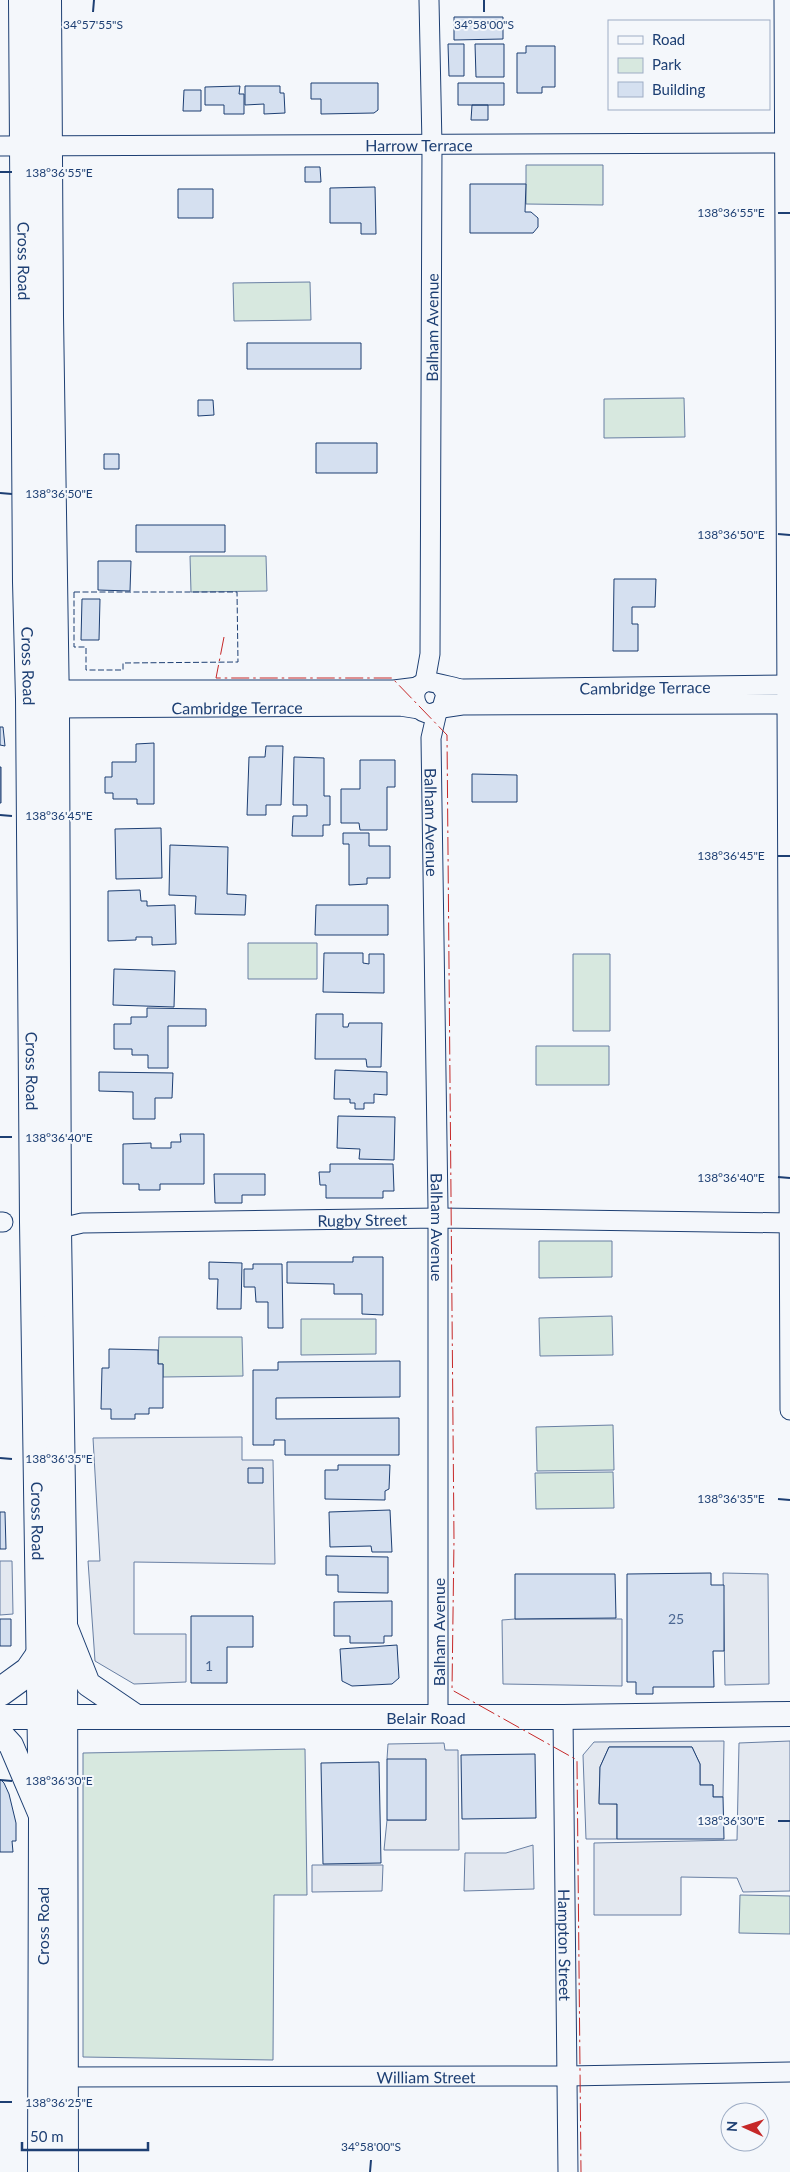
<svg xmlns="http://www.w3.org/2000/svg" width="790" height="2172" viewBox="0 0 790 2172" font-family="Lato,sans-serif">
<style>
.green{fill:#d7e8df;stroke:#687fa3}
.parking{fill:#e3e8f0;stroke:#687fa3}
.building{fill:#d5e0f0;stroke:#1d3f73}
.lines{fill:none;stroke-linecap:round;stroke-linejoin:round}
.minor-casing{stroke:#1d3f73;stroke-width:21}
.major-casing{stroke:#1d3f73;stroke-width:26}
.highway-casing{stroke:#1d3f73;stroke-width:30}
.minor{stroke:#f4f7fb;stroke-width:19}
.major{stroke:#f4f7fb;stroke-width:24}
.highway{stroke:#f4f7fb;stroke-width:28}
.fence{stroke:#1d3f73;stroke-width:1;stroke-dasharray:6 2.5;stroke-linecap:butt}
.power{stroke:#c62828;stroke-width:1;stroke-dasharray:18 4 2.5 4;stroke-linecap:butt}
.ticks{fill:none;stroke:#1d3f73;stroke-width:2}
.labels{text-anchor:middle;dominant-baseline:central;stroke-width:4;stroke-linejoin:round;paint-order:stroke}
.number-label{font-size:14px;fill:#4b6792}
.street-label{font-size:16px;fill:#1d3f73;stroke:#f4f7fb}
.ticks-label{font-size:12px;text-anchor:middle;fill:#1d3f73;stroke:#f4f7fb;stroke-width:4;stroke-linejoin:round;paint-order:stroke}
</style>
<rect width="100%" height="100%" fill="#f4f7fb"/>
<path class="green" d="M526,165h77v40l-77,-1z
M310,282l1,38 -77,1 -1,-38z
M684,398l1,39 -81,1v-39z
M190,556h76l1,35 -76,1z
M248,943h69v36h-69z
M573,954h37v77h-37z
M536,1046h73v39h-73z
M539,1241h73v36l-73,1z
M612,1316l1,39 -73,1 -1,-38z
M301,1319h75v35l-75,1z
M159,1337h83l1,39 -80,1v-13h-5z
M613,1425l1,45 -77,1 -1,-44z
M613,1472l1,36 -78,1 -1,-36z
M305,1749l2,146h-33l-1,165 -190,-3v-304z
M740,1895l50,1v38l-51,-1z"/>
<path class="parking" d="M242,1437v23h31l2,104 -141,-2v72h52v48l-52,2 -39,-23 -7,-100h12l-7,-123z
M0,1561h12l1,53 -13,1z
M723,1573l45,1 1,110 -44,1z
M515,1619h107v67l-119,-2 -1,-64z
M724,1741l-1,56h-10v-12h-13v-21l-8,-17h-83l-9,20 -1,36 18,1v35h-31l-3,-84 11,-13z
M790,1741v150l-47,1 -6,-14 -56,-1v38h-87v-72l143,-3 2,-97z
M444,1743l1,7h13l1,100h-75l3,-30h39l-39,-61 1,-15z
M533,1845l1,44 -70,2 1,-38h41z
M312,1865h71l-1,26 -70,1z"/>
<path class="building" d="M454,17h49v22l-49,1z
M448,44h16v32h-15z
M475,44h29v33h-28z
M526,46h29v41h-13v6h-25v-40h9z
M311,83h67v27l-4,3 -53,1v-15h-10z
M458,83h46v22h-46z
M240,86l-1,8h5v20h-20v-9h-19v-18z
M245,86h35v7h4l1,20 -21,1v-10l-19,1z
M184,90h17v21h-18z
M472,105h16v15h-17z
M305,167h15l1,15h-16z
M470,184h56l-1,28h6l7,6v9l-5,6h-63z
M375,187l1,47h-15v-11h-31v-35z
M178,189h35v29h-35z
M247,343h114v26h-114z
M198,400h15l1,15 -16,1z
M316,443h61v30h-61z
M104,454h15v15h-15z
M136,525h89v27h-89z
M98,561h33l-1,30 -32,-1z
M614,579h42l-1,28h-23v17h6v27h-25z
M82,599h18l-1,41h-18z
M0,727h3l2,19 -5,-1z
M154,743v61h-17v-5h-24v-6h-8v-16h7v-15h24v-18z
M266,746h17l-2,59h-15v10h-19l2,-58h16z
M294,757l30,1v38h6v29h-7v11h-31l1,-20h14v-11h-14z
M360,760h35v27h-8v43h-27l-1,-7h-18v-34h19z
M0,767h1v36h-1z
M472,774l45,1v27h-45z
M161,828l1,50 -46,1 -1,-50z
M343,833h26v13h21v32h-23v6l-18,1v-41h-6z
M170,845l58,2 -1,47 19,1 -1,20 -50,-1 1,-18 -27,-1z
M140,890l1,11h6v5l28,-1 1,39 -24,1v-8h-16v3l-28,1v-50z
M316,905h72v30h-73z
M324,953h39v10l6,1v-10h15v39l-61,-1z
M114,969l61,2 -1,36 -61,-2z
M147,1008l59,1v17h-38v42h-20v-13h-16v-6h-18v-25h17v-7h16z
M316,1014h27v13h5l1,-4h33l-1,44h-14l-1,-8h-51z
M335,1070l52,2v23l-13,-1v9h-10v6h-9v-6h-5v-4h-16z
M99,1072l74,1 -1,25h-17v21h-22v-27l-34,-1z
M338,1116l57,1 -1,43 -35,-1 1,-10 -23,-1z
M180,1134h24v50h-44v6h-21v-6h-16v-40l28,-1v5h20v-6h10z
M330,1164h63l1,27h-11v7h-57v-13h-6l-1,-13h11z
M214,1174h51v21h-23v8h-27z
M353,1257h30v58l-21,-1v-20h-28v-10l-47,-1v-21h66z
M209,1262l33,1 -1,46h-24l1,-30h-9z
M253,1264h29l1,64h-15v-26h-12l-1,-15h-11v-18h9z
M109,1349l49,1v14h5v44h-14v6h-14v5h-24v-10h-10l1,-41h7z
M400,1361v36l-124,1v21l123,-1v37h-114v-15h-11v5h-21v-75h25v-8z
M338,1465h52l-1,24 -4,2v9l-60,-1v-29h13z
M248,1468h15v15h-15z
M390,1510l2,42h-20l-1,-6 -41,1 -1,-35z
M0,1512h5l1,37h-6z
M326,1556l62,1v36l-50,-1v-17h-12z
M711,1573v12h13v66h-11l1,36h-61v7h-17v-12h-9v-108z
M515,1574h100l1,44 -101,1z
M392,1601v35h-8v7h-34v-7h-16v-34z
M191,1616h62v31h-26v36h-36z
M0,1619h11v27h-11z
M397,1645l2,33 -7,6 -40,2 -10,-5 -2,-32z
M609,1747h83l8,17v21h13v12h10l1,42h-107v-35h-18l1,-37z
M535,1754l1,64 -74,1 -1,-64z
M387,1759h39v61h-39z
M379,1762l2,101 -58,1 -2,-101z
M0,1779l4,4 5,11 7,29v18h-4l1,11h-13z"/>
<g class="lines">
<g class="minor-casing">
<g id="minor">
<path d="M784,0c6,470 0,940 6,1410"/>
<path id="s1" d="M0,146l790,-3"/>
<path id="s2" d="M425,682l5,-28 2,-509 -3,-145"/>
<path id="s3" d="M441,686l5,8 -4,14c-24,20 -39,-22 -15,-26 4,-1 28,6 35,7l328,-4"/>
<path d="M54,690h340l24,-3"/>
<path id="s4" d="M55,708l345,-2 19,3"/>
<path d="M442,708l20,-3 328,-1"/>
<path id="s5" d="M437,712l-6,26 7,470v508"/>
<path d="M0,1222h3"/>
<path id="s6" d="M57,1229l25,-6 357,-5 351,5"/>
<path id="s7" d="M563,1717l5,455"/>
<path id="s8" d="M64,2077l503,-1 223,-4"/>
</g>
</g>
<g class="major-casing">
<g id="major">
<path d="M65,1626l23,58 47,32"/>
<path id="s9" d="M0,1717h563l227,-3"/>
<path d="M0,1733l11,12 29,68"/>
</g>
</g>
<g class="highway-casing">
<g id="highway">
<path id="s10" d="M23,0l4,582 3,117 4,523 9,597 -1,353"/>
<path d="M47,0l2,316 6,392 2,521 6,392 1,551"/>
<path d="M0,1692l29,-21 11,-16"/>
</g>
</g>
<use href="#minor" class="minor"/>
<use href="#major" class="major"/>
<use href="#highway" class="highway"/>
<path class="fence" d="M74,592h163l1,70 -115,1v7h-37v-23h-12z"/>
<path class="power" d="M224,637l-8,41h176l55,57 7,805 -2,150 125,70 4,412"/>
</g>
<path class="ticks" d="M93,12l1,-12M484,12v-12M0,172h12M778,213h12M0,493l12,1M778,534l12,1M0,815l12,1M778,856h12M0,1137h12M778,1177l12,1M0,1458l12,1M778,1499l12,1M0,1780l12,1M778,1821h12M0,2102h12M370,2172l1,-12"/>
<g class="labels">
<g class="number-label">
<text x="676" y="1618">25</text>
<text x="209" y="1665">1</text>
</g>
<g class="street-label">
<text stroke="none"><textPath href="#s1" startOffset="419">Harrow Terrace</textPath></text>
<text stroke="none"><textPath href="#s10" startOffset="261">Cross Road</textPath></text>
<text stroke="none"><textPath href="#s2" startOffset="355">Balham Avenue</textPath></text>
<text stroke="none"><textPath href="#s10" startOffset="666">Cross Road</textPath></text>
<text stroke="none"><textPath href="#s3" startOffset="302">Cambridge Terrace</textPath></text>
<text stroke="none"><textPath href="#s4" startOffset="182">Cambridge Terrace</textPath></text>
<text stroke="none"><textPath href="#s5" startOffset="111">Balham Avenue</textPath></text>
<text stroke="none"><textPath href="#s10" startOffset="1071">Cross Road</textPath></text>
<text stroke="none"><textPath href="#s6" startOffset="306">Rugby Street</textPath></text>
<text stroke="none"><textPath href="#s5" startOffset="516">Balham Avenue</textPath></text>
<text stroke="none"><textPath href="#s10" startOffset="1521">Cross Road</textPath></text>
<text transform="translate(438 1632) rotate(-90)">Balham Avenue</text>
<text stroke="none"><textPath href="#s9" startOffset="426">Belair Road</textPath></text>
<text transform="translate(42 1926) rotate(-90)">Cross Road</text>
<text stroke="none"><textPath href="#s7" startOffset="228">Hampton Street</textPath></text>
<text stroke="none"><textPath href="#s8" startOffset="362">William Street</textPath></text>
</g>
</g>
<g class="ticks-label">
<text x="93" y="29">34°57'55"S</text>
<text x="484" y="29">34°58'00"S</text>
<text x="59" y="177">138°36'55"E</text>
<text x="731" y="217">138°36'55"E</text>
<text x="59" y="498">138°36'50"E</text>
<text x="731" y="539">138°36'50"E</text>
<text x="59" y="820">138°36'45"E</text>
<text x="731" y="860">138°36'45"E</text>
<text x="59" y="1142">138°36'40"E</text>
<text x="731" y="1182">138°36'40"E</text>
<text x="59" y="1463">138°36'35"E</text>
<text x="731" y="1503">138°36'35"E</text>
<text x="59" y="1785">138°36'30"E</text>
<text x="731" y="1825">138°36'30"E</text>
<text x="59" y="2107">138°36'25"E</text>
<text x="371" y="2151">34°58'00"S</text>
</g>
<rect x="608" y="20" width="162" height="90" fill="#f4f7fb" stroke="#9eadc5"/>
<rect x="618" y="36" width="25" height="8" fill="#f4f7fb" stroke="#9eadc5"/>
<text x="652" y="45" font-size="15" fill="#1d3f73">Road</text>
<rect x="618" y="58" width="25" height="15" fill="#d7e8df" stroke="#9eadc5"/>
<text x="652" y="70" font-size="15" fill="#1d3f73">Park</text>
<rect x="618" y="82" width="25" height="15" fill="#d5e0f0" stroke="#9eadc5"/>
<text x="652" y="95" font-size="15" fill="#1d3f73">Building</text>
<g transform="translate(745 2127) rotate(273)"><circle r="24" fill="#f4f7fb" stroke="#9eadc5"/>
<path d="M0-4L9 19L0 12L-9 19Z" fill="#c62828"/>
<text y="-8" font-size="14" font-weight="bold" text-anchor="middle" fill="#1d3f73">N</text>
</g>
<path d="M22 2142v8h126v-8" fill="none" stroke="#1d3f73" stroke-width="2.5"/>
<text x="30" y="2142" font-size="15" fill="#1d3f73" stroke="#f4f7fb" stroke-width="4" paint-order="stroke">50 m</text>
</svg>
